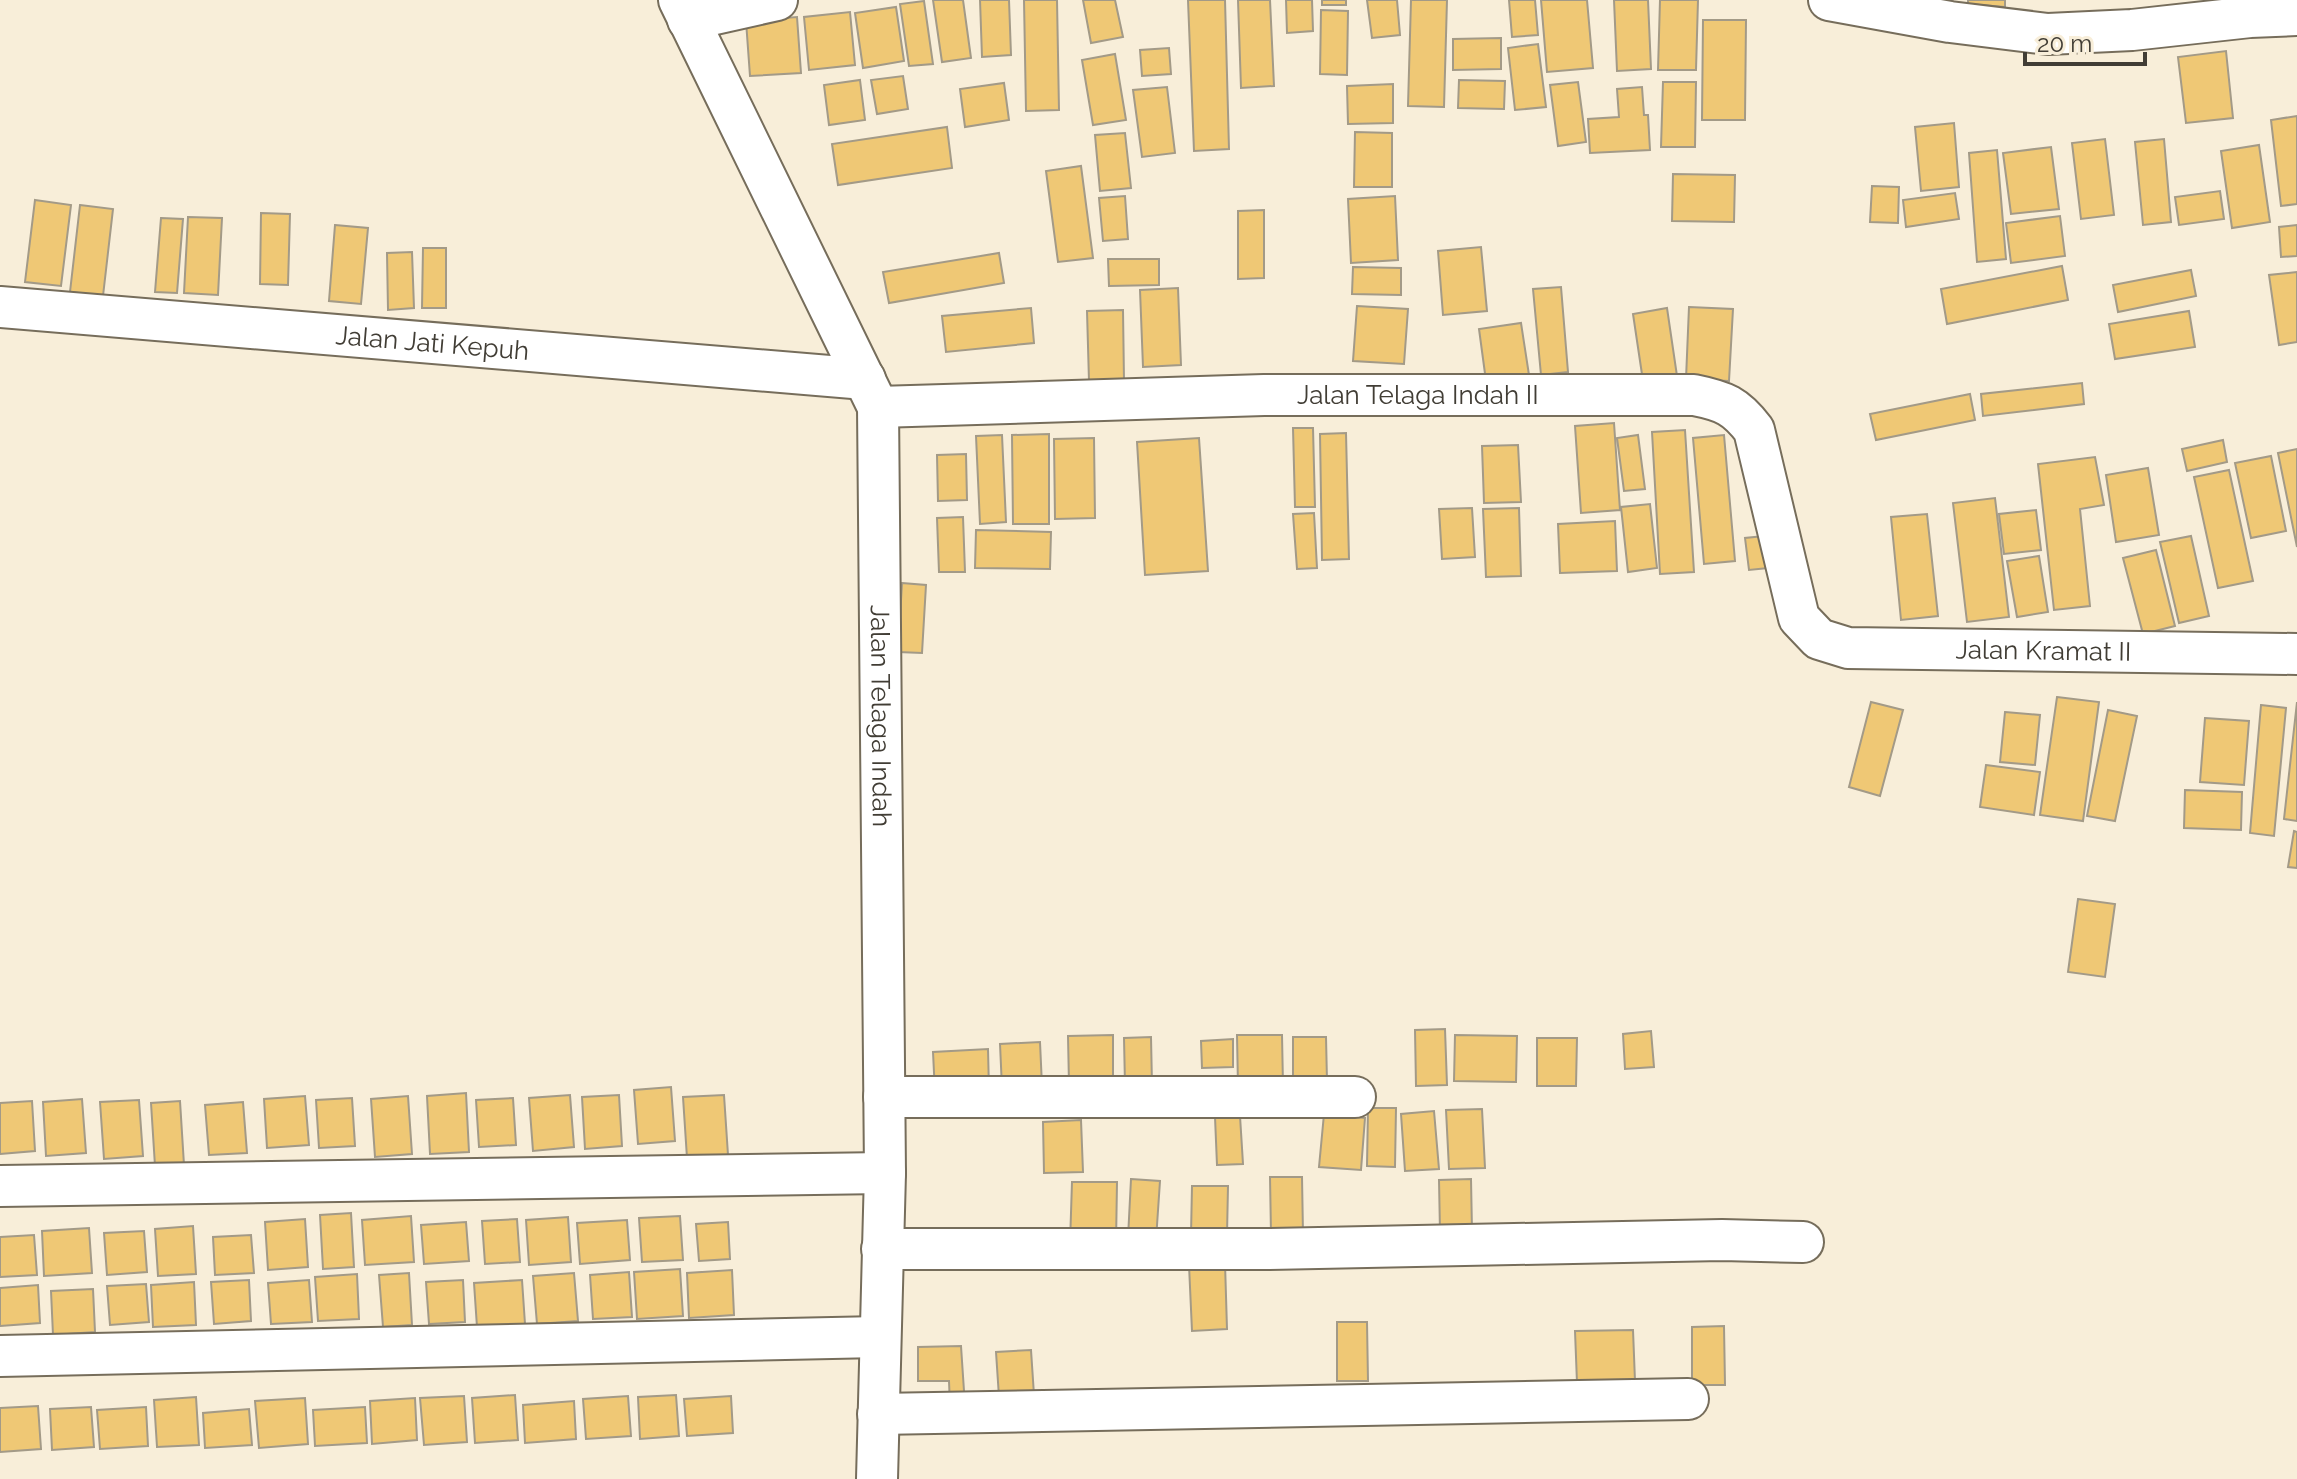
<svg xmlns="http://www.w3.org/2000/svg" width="2297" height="1479" viewBox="0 0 2297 1479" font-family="Raleway,sans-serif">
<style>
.building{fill:#efc875;stroke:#a39a87;stroke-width:2}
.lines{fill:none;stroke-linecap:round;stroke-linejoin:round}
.minor-casing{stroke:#766d5b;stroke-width:44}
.minor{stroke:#fff;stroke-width:40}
.labels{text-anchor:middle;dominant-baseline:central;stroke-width:6;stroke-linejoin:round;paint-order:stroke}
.street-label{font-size:26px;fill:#413d35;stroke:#f8eed9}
</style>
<rect width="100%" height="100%" fill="#f8eed9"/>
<path class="building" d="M933,0h30l8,58 -29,4z
M980,0h29l2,55 -29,2z
M1024,0h33l2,110 -33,1z
M1083,0h32l8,37 -32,6z
M1188,0h37l4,149 -35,2z
M1238,0h32l4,86 -33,2z
M1286,0h26l1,31 -26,2z
M1322,0h24v5h-24z
M1367,0h30l3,35 -28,3z
M1411,0h36l-3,107 -36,-1z
M1509,0h26l3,35 -26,2z
M1541,0h46l6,68 -46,4z
M1614,0h34l3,69 -34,2z
M1660,0h38l-2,70h-38z
M1968,0h37v7l-37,-3z
M924,1l9,63 -24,2 -9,-62z
M896,7l8,54 -41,7 -8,-55z
M1321,10l27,1 -1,64 -27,-1z
M850,12l5,53 -46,5 -5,-53z
M797,17l4,56 -51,3 -4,-55z
M1703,20h43l-1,100h-43z
M1501,38v31l-48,1v-31z
M1538,44l8,63 -31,3 -7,-62z
M1169,48l2,26 -29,2 -2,-26z
M2226,51l7,67 -47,5 -8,-66z
M1115,54l11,66 -33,5 -11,-65z
M903,76l5,33 -31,5 -6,-34z
M860,80l5,40 -36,5 -5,-40z
M1459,80l46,1 -1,28 -46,-1z
M1578,82l8,60 -28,4 -8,-61z
M1663,82h33l-1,65h-34z
M1004,83l5,37 -44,7 -5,-38z
M1393,84v39l-45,1 -1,-38z
M1167,87l8,66 -33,4 -9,-67z
M1642,87l2,28h4l2,35 -60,3 -2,-34 31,-2 -2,-28z
M2297,116v88l-16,2 -10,-86z
M1954,123l5,64 -38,4 -6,-64z
M947,127l5,41 -114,17 -6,-41z
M1355,132l37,1v54h-38z
M1125,133l6,55 -31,3 -5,-56z
M2105,139l9,76 -33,4 -9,-76z
M2164,139l7,83 -28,3 -8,-83z
M2259,145l11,77 -38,6 -11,-77z
M2051,147l8,62 -48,5 -8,-61z
M1997,150l9,109 -29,3 -8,-109z
M1081,166l12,92 -35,4 -12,-91z
M1673,174l62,1 -1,47 -62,-1z
M1872,186l27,1 -1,36 -28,-1z
M2220,191l4,28 -45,6 -4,-28z
M1955,193l4,26 -53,8 -3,-27z
M1125,196l3,43 -25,2 -4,-43z
M1395,196l3,64 -47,3 -3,-64z
M35,200l36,5 -10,81 -36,-4z
M80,205l33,4 -10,87 -33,-4z
M1264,210v68l-26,1v-68z
M261,213l29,1 -2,71 -28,-1z
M2060,216l5,40 -54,7 -5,-40z
M188,217l34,1 -4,77 -34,-2z
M161,218l22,1 -6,74 -22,-1z
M335,225l33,3 -7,76 -32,-3z
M2297,225v31l-16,1 -2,-30z
M1481,247l6,64 -44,4 -5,-64z
M423,248h23v60h-24z
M412,252l2,56 -26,2 -1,-57z
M999,253l5,30 -115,20 -6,-31z
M1108,259h51v26l-50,1z
M2062,266l6,34 -121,24 -6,-35z
M1353,267l48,1v27l-49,-1z
M2191,270l5,26 -78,16 -5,-27z
M2297,272v70l-18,3 -10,-70z
M1561,287l7,85 -27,3 -8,-86z
M1178,288l3,77 -38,2 -3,-77z
M1357,306l51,3 -4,55 -51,-3z
M1689,307l44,2 -4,72 -43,-2z
M1031,308l3,35 -88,9 -4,-36z
M1667,308l10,68 -34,5 -10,-67z
M1123,310l1,71h-35l-2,-70z
M2189,311l6,36 -80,12 -6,-35z
M1521,323l8,52 -43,6 -7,-52z
M2082,383l2,21 -101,12 -2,-22z
M1970,394l5,26 -99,20 -6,-26z
M1614,423l6,87 -39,3 -6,-87z
M1293,428h20l2,79h-20z
M1685,430l9,142 -34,2 -8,-142z
M1346,433l3,126 -27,1 -2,-126z
M1049,434v90h-36l-1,-89z
M1002,435l4,87 -26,2 -4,-88z
M1638,435l7,54 -21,2 -7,-53z
M1724,435l11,126 -31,3 -11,-126z
M1094,438l1,80 -40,1 -1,-80z
M1199,438l9,133 -63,4 -8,-133z
M2223,440l4,22 -40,9 -5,-22z
M1518,445l3,57 -37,1 -2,-57z
M2297,449v98l-19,-94z
M966,454l1,46 -29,1 -1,-46z
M2271,456l15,75 -35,7 -16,-75z
M2095,457l9,48 -24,4 10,97 -36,4 -16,-146z
M2148,468l11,67 -43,7 -10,-67z
M2229,470l24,111 -35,7 -24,-111z
M1995,498l14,119 -42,5 -14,-119z
M1650,504l7,64 -29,4 -7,-65z
M1472,508l3,49 -33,2 -3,-50z
M1519,508l2,68 -35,1 -3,-68z
M2036,510l5,40 -37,4 -5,-40z
M1314,513l3,55 -20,1 -4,-55z
M1927,514l11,102 -37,4 -10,-103z
M963,517l2,55h-26l-2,-54z
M1615,521l2,50 -57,2 -2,-49z
M976,530l75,2 -1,37 -75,-1z
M1774,535l4,32 -29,3 -4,-32z
M2191,536l18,80 -30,7 -19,-81z
M2156,550l19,76 -32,8 -20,-76z
M2039,556l9,56 -31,5 -10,-56z
M902,583l24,2 -4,68 -24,-1z
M2057,697l42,5 -16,119 -43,-6z
M1871,702l32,8 -23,86 -31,-9z
M2297,702v119l-13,-2z
M2261,705l25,3 -12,128 -24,-3z
M2108,710l29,6 -22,105 -28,-5z
M2005,712l35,3 -5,50 -35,-3z
M2205,718l44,3 -5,64 -44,-3z
M1986,765l54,7 -6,43 -54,-8z
M2185,790l57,2 -1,38 -57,-2z
M2294,831l3,1v36l-9,-1z
M2078,899l37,5 -10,73 -37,-5z
M1445,1029l2,56 -31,1 -1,-56z
M1651,1031l3,36 -29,2 -2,-35z
M1113,1035v50l-44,-1 -1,-48z
M1237,1035h45l1,50 -45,1z
M1455,1035l62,1 -1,46 -62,-1z
M1151,1037l1,48h-27l-1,-47z
M1293,1037h33l1,44 -34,1z
M1537,1038h40l-1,48h-39z
M1233,1039v28l-31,1 -1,-27z
M1040,1042l2,44 -40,2 -2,-44z
M988,1049l1,41 -54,3 -2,-41z
M671,1087l4,54 -37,3 -4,-54z
M466,1093l3,59 -39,2 -3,-58z
M570,1095l4,52 -41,4 -4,-53z
M619,1095l3,51 -37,3 -3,-52z
M724,1095l4,60 -41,3 -4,-61z
M305,1096l4,49 -42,3 -3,-49z
M408,1096l4,58 -37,3 -4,-58z
M352,1098l3,48 -36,2 -3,-48z
M513,1098l3,47 -37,2 -3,-47z
M82,1099l4,54 -40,3 -3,-54z
M139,1100l4,56 -39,3 -4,-57z
M32,1101l3,50 -35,3v-51z
M180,1101l4,64 -29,1 -4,-63z
M243,1102l4,51 -38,2 -4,-50z
M1368,1108h28l-1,59 -28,-1z
M1482,1109l3,59 -36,1 -3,-59z
M1434,1111l5,58 -34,2 -4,-57z
M1324,1114l41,4 -4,52 -42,-3z
M1240,1116l3,48 -26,1 -2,-48z
M1081,1120l2,52 -39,1 -1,-51z
M1270,1177h32l1,57h-32z
M1131,1179l29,2 -4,59 -28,-2z
M1471,1179l1,52 -32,1 -1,-52z
M1072,1182h45l-1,62h-46z
M1192,1186h36l-1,49h-36z
M351,1213l3,54 -31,2 -3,-54z
M411,1216l3,46 -49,3 -3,-45z
M680,1216l3,44 -41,2 -3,-44z
M568,1217l3,45 -42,3 -3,-45z
M305,1219l3,48 -40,3 -3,-48z
M517,1219l3,43 -35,2 -3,-43z
M627,1220l3,40 -50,4 -3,-41z
M466,1222l3,39 -45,3 -3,-39z
M728,1222l2,37 -31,2 -3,-37z
M193,1226l3,48 -38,2 -3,-47z
M89,1228l3,45 -48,3 -2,-45z
M144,1231l3,41 -40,3 -3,-42z
M34,1235l3,40 -37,2v-40z
M251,1235l3,38 -39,2 -2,-38z
M1225,1263l2,66 -35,2 -3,-66z
M680,1269l3,47 -46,3 -3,-47z
M732,1270l2,45 -45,3 -2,-45z
M629,1272l3,45 -39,2 -3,-44z
M409,1273l3,52 -29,2 -4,-52z
M574,1273l4,48 -41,3 -4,-48z
M357,1274l2,45 -41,2 -3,-44z
M249,1280l2,41 -37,3 -3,-42z
M309,1280l3,42 -41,2 -3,-41z
M463,1280l2,42 -36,2 -3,-42z
M522,1280l3,44 -48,3 -3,-44z
M194,1282l2,43 -43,2 -2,-42z
M146,1284l3,38 -39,3 -3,-39z
M38,1285l2,38 -40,3v-38z
M93,1289l2,43 -42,3 -2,-44z
M1337,1322h30l1,59h-31z
M1724,1326l1,59h-33v-58z
M1633,1330l2,51 -58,2 -2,-52z
M961,1346l4,60 -15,1 -1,-26h-31v-34z
M1031,1350l3,45 -35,2 -3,-45z
M515,1395l3,45 -43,3 -3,-45z
M676,1395l3,41 -39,3 -2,-42z
M464,1396l3,46 -43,3 -4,-47z
M628,1396l3,40 -45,3 -3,-40z
M731,1396l2,37 -46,3 -3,-37z
M196,1397l3,48 -42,2 -3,-47z
M305,1398l3,46 -49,4 -4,-47z
M415,1398l2,42 -45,4 -2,-43z
M574,1401l2,38 -51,4 -2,-38z
M38,1406l3,43 -41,3v-44z
M91,1407l3,40 -42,3 -2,-41z
M146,1407l2,39 -48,3 -3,-39z
M365,1407l2,36 -52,3 -2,-36z
M249,1409l3,36 -47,3 -2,-35z"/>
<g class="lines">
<g class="minor-casing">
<g id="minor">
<path id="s1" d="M679,0l199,407 7,766 -8,306"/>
<path d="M1829,0l121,22 98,12 84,-4 118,-13 47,-2"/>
<path d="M688,20l89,-20"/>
<path id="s2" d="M0,307l865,72"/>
<path id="s3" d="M878,407l386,-12h430c30,6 42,11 60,35l45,188 20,21 29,9 449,6"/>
<path d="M884,1097h471"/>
<path d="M0,1186l885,-13"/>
<path d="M882,1249h384l456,-9 81,2"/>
<path d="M0,1356l879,-19"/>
<path d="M878,1414l810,-15"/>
</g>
</g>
<use href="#minor" class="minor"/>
</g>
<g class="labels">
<g class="street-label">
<text stroke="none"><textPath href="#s2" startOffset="434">Jalan Jati Kepuh</textPath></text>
<text stroke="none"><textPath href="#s3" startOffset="540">Jalan Telaga Indah II</textPath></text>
<text stroke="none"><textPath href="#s3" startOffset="1336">Jalan Kramat II</textPath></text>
<text stroke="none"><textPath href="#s1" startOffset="762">Jalan Telaga Indah</textPath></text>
</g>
</g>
<path d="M2025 52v12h120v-12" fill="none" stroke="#413d35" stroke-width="4"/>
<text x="2037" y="52" font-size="24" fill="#413d35" stroke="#f8eed9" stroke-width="6" paint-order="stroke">20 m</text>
</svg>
